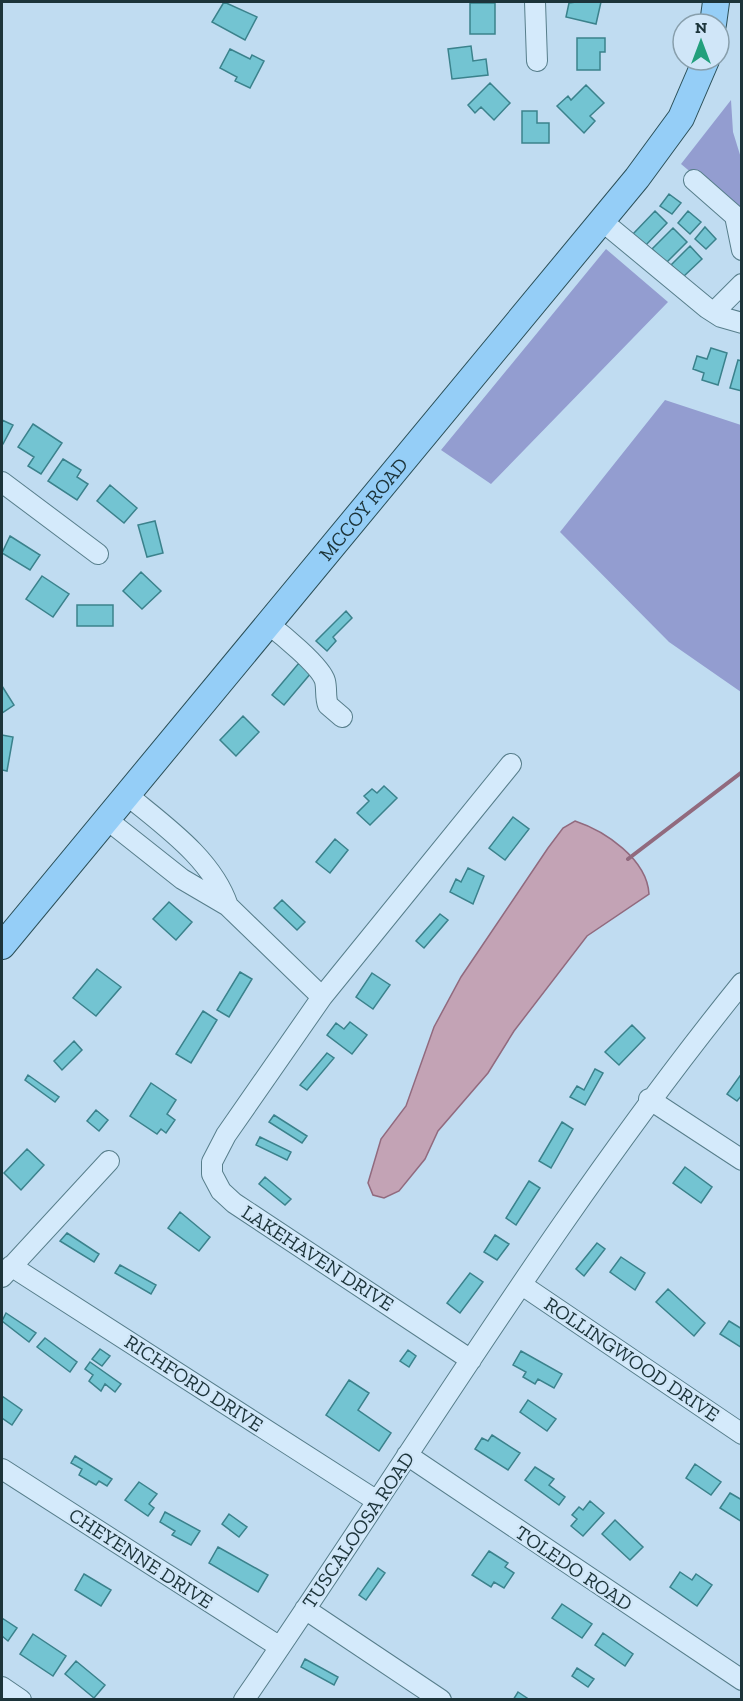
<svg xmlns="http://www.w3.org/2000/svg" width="743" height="1701" viewBox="0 0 743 1701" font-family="'Zilla Slab',serif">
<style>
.green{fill:#939dd0}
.water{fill:#c3a3b5;stroke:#916a7e;stroke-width:1.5}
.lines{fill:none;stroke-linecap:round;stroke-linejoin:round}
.stream{stroke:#916a7e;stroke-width:4}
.building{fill:#73c4d2;stroke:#3b828c;stroke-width:1.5}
.minor-casing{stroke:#577e8b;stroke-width:22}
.major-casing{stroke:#2b5059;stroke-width:28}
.minor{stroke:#d4eafb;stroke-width:20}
.major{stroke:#95cef7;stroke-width:26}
.labels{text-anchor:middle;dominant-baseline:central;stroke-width:4.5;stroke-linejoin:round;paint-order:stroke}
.street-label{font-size:20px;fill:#1c343a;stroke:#d0e6f8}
</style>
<rect width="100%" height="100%" fill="#c0dcf1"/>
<path class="green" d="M731,100l2,32 8,26v51l-3,3 -57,-48z
M606,249l62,53 -177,182 -50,-34z
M665,400l76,25v267l-72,-50 -109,-110z"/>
<path class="water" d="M575,821c30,10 72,38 74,73l-62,42 -73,95 -26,42 -50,58 -13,28 -26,32 -15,7 -11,-3 -5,-12 13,-44 25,-33 28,-79 27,-50 87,-129 15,-20z"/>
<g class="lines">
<path class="stream" d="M628,859l114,-87"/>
</g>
<path class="building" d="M224,2l33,15 -12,23 -33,-18z
M576,2h25l-5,22 -30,-7 3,-14z
M470,3h25v31h-25z
M577,38h28v14h-5v18h-23z
M471,46l2,15 13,-2 2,16 -36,4 -4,-30z
M230,49l20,10 2,-4 12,6 -14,27 -15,-7 2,-4 -17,-9z
M490,83l20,20 -16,17 -13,-13 -6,6 -7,-8z
M586,85l18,18 -14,13 5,5 -11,12 -27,-27 11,-10 3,4z
M522,111h15v12h12v20h-27z
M669,194l12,9 -9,11 -12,-8z
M655,211l12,12 -22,23 -12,-12z
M688,211l13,11 -11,12 -12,-11z
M705,227l11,12 -10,10 -11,-10z
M673,228l14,14 -21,21 -14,-14z
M690,246l12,13 -19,18 -12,-12z
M711,348l16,5 -9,32 -16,-5 2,-7 -11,-4 4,-13 10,3z
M738,360l4,1v30l-12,-3z
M2,420l11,5 -10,19h-1z
M33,424l29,19 -21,31 -13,-8 6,-9 -16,-10z
M63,459l18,11 -4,7 11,7 -11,16 -29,-19z
M110,485l27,23 -13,15 -27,-22z
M155,521l8,32 -16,4 -9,-32z
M10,536l30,19 -10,15 -28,-17z
M141,572l20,19 -19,18 -19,-18z
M42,576l27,18 -16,23 -27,-18z
M77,605h36v21h-36z
M346,611l6,7 -19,19 3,4 -9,10 -11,-10z
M299,663l12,10 -27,32 -12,-10z
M2,686l12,19 -12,8z
M243,716l16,16 -23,24 -16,-16z
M2,735l11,2 -6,34 -5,-1z
M384,786l13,12 -27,27 -13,-12 12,-12 -5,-5 8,-7 5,4z
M513,817l16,12 -24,31 -16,-12z
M335,839l13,11 -18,23 -14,-11z
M468,868l16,8 -11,28 -23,-12 6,-13 5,3z
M282,900l23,22 -8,8 -23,-22z
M169,902l23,20 -16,18 -23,-21z
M440,914l8,6 -24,28 -8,-7z
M97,969l24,18 -25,29 -23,-18z
M240,972l12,7 -23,38 -12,-7z
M372,973l18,12 -17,24 -17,-12z
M203,1011l14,9 -26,43 -15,-9z
M350,1022l17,13 -15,19 -25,-19 9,-12 8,6z
M632,1025l13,13 -26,27 -14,-13z
M74,1041l8,9 -20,20 -8,-9z
M327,1053l7,5 -27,32 -7,-5z
M595,1069l8,4 -18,32 -15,-8 7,-11 7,4z
M742,1073v22l-5,6 -10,-7z
M28,1075l31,22 -4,5 -30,-22z
M151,1083l25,17 -9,14 8,6 -9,13 -5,-4 -4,5 -27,-18z
M96,1110l12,10 -9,11 -12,-10z
M274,1115l33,21 -5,7 -33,-21z
M562,1122l11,7 -22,39 -12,-7z
M260,1137l31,15 -4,8 -31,-15z
M27,1149l17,16 -23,25 -17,-17z
M685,1167l27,20 -11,16 -28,-20z
M265,1177l26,22 -6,6 -26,-21z
M529,1181l11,7 -24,37 -10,-7z
M180,1212l30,25 -11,14 -31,-23z
M67,1233l32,21 -5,8 -34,-21z
M495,1235l14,9 -12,16 -13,-8z
M597,1243l8,6 -21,27 -8,-7z
M621,1257l24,16 -10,17 -25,-18z
M120,1265l36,20 -5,9 -36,-21z
M470,1273l13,9 -23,31 -13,-10z
M668,1289l37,34 -11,13 -38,-34z
M6,1313l30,20 -7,9 -27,-21z
M729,1321l13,8v19l-22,-14z
M45,1338l32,24 -7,10 -33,-25z
M100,1349l10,7 -8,10 -10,-7z
M408,1350l8,6 -7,11 -9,-6z
M521,1351l41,23 -8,14 -16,-9 -3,5 -12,-7 3,-5 -13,-7z
M90,1362l31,22 -6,8 -10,-8 -4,7 -12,-10 4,-6 -8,-6z
M349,1380l20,13 -11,17 33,23 -12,18 -53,-36z
M2,1396l20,14 -10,15 -10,-7z
M528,1400l28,19 -9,12 -27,-19z
M492,1435l28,18 -12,17 -33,-21 7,-11 6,3z
M75,1456l37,23 -5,7 -8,-5 -3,4 -17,-10 3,-6 -11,-6z
M695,1464l26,18 -10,13 -25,-17z
M535,1467l19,12 -5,6 16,12 -6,8 -34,-25z
M139,1482l18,12 -8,10 5,4 -6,8 -23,-16z
M730,1493l12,7v22l-22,-14z
M590,1501l14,12 -21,23 -12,-10 6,-7 -5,-4 7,-8 4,3z
M165,1512l35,19 -9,14 -19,-10 3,-4 -15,-9z
M229,1514l18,13 -8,10 -17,-13z
M615,1520l28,27 -13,13 -28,-26z
M218,1547l50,28 -10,17 -49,-29z
M489,1551l19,12 -3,4 9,6 -10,15 -10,-6 -3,5 -19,-12z
M378,1568l7,5 -19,27 -7,-5z
M680,1572l12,8 4,-6 16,11 -15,21 -27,-19z
M84,1574l27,16 -10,16 -26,-16z
M562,1604l30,20 -10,14 -30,-20z
M2,1618l15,10 -9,13 -6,-5z
M603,1633l30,21 -8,12 -30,-21z
M33,1634l33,22 -13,20 -33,-22z
M305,1659l33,18 -4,8 -33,-18z
M76,1661l29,24 -11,13 -29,-24z
M577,1668l17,11 -6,8 -16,-11z
M518,1692l12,8h-17z"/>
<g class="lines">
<g class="minor-casing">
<path id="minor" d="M535,2l2,59
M694,180l41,36 7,34
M602,221l105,87 14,9 21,6
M714,312l28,-28
M2,482l96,72
M267,623c13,10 54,43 58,58 2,8 0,16 3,24l14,12
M126,794c37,31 86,64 102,112
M105,818l77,61 46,27 94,91
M649,1099l93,61
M11,1266l366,235
M2,1277l107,-116
M522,1285l220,149
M471,1360l-237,-157 -13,-12 -9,-17v-12l14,-27 96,-138 189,-233
M407,1455l335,225
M2,1469l278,178
M305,1609l136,91
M2,1687l19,13
M244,1700c165,-240 315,-491 498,-717"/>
</g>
<g class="major-casing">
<g id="major">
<path d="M713,24l3,-22"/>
<path id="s1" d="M2,946l635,-768 44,-60 25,-58"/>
</g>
</g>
<use href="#minor" class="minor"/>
<use href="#major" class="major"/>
</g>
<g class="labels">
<g class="street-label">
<text stroke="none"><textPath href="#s1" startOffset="567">MCCOY ROAD</textPath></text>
<text transform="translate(318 1258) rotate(33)">LAKEHAVEN DRIVE</text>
<text transform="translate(632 1359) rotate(34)">ROLLINGWOOD DRIVE</text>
<text transform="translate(194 1383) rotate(33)">RICHFORD DRIVE</text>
<text transform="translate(358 1530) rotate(-56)">TUSCALOOSA ROAD</text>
<text transform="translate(141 1558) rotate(33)">CHEYENNE DRIVE</text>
<text transform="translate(574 1568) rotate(34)">TOLEDO ROAD</text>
</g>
</g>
<rect width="743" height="1701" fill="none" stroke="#1c343a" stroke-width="6"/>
<g transform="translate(701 42)"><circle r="28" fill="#d0e6f8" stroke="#889fac" stroke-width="1.5"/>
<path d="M0-4.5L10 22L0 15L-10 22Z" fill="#229f7c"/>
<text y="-9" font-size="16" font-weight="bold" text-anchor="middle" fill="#1c343a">N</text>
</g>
</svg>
